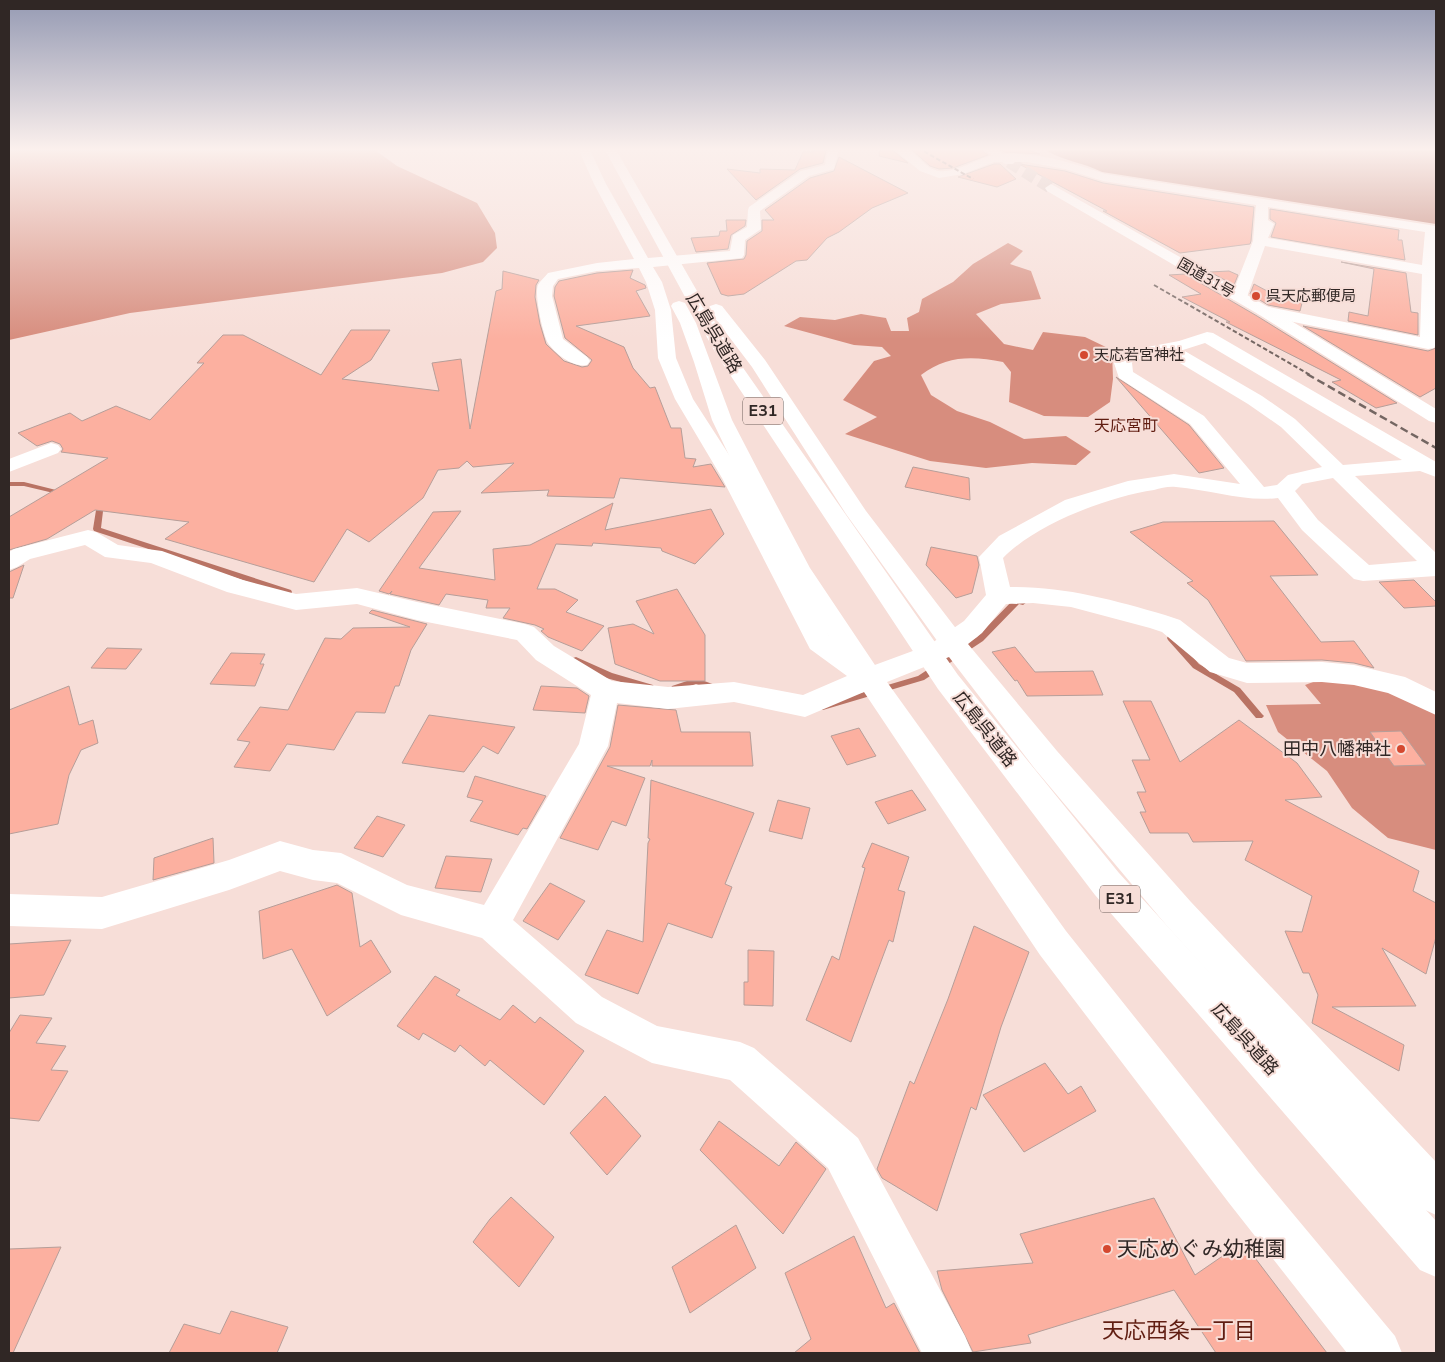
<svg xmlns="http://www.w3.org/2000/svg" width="1445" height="1362" viewBox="0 0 1445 1362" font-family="'Nunito Sans','Noto Sans JP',sans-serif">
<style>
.forest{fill:#d78d7e}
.water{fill:#b97364}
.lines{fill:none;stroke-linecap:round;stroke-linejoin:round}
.stream{fill:#b97364;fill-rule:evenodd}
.building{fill:#fcb0a0;stroke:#b69e99}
.highway-tunnel{stroke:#cfb9b4;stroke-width:12;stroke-dasharray:12 6;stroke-linecap:butt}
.minor{fill:#fff;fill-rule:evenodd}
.highway{fill:#fff;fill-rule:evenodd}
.rail-far1{stroke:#746662;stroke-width:2;stroke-dasharray:4.5 2.5;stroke-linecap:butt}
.rail{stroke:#746662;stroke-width:2.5;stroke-dasharray:8 4;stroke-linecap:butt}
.poi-dot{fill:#d4482f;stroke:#f7ded8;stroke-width:2}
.labels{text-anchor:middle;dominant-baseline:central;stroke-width:4;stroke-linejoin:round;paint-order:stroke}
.far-street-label{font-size:15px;fill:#302725;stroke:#f7ded8}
.far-poi-label{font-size:15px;fill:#302725;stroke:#f7ded8;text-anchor:start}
.shield{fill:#f7ded8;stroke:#6c5e5b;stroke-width:1}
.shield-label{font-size:16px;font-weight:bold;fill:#302725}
.far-neighbourhood-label{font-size:16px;fill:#601d11;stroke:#f7ded8}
.street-label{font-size:18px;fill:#302725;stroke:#f7ded8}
.poi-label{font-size:18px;fill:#302725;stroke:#f7ded8;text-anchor:end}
.near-poi-label{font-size:21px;fill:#302725;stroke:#f7ded8;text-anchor:start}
.near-neighbourhood-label{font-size:22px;fill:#601d11;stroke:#f7ded8}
</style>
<rect width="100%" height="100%" fill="#f7ded8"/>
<path class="forest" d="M9,148h363l25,18 80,37 18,30 2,15 -14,14 -41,11 -312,40 -121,27z
M1008,243l15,8 -13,13 21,7 10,28 -40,5 -25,10 28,30 29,6 10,-18 42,5 27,13 1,29 -3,23 -22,15 -44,-1 -35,-14 2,-30 -8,-10c-30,-6 -56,-7 -82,13l10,20 26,16 33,11 34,17 42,-3 25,16 -15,13 -44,-2 -46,5 -56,-7 -85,-27 32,-17 -34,-17 31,-39 17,-5 -9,-9 -28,-2 -70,-19 16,-9 35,3 26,-6 25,4 5,13h18l-2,-13 12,-6 3,-13 31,-17 20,-18z
M1324,678l60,9 52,24v139l-48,-12 -36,-30 -25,-37 -49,-39 -12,-27 55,-1 -16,-19z"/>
<path class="water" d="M1051,148h385v76l-334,-52c-18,-9 -37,-11 -55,-21z"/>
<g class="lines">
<path class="stream" d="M9,482h15l40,10 1,1 -3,2 -38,-9h-15z
M97,500l7,3 -3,25 190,62 1,2 -1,2h-6l-191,-63 -1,-2 4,-25 -3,-2z
M1017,598l9,2 1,2 -4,3 -4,-1 -36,37 -59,39 -101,30 -3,-1 -2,-2 2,-2 98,-29 59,-39 37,-38z
M1171,635l3,1 25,28 41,24 22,26 2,2 -2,2h-6l-22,-26 -41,-24 -25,-28 -1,-2 1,-2z
M576,657l36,16 41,12 1,2 -4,3 -44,-12 -33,-16 -1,-2 1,-2z
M696,678l22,8 1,2 -1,2 -3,1 -19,-7 -21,7 -3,-1 -1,-2 1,-2z"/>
</g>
<path class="building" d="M815,148l11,2 -3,13 -23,6 -44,31 -29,-31 33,4v-4l35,1 8,-18h11z
M880,148h10l18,15 -29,-7z
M910,148h69l9,7 -35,13 -14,1 -9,-3z
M998,148h25l17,6 -36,-2z
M839,157l69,36 -36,15 -33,24 -12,6 -20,22 -11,1 -52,33 -16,2 -7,-2 -14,-31 37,-4 2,-4 1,-14 15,-10v-11h12l-9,-10 45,-32 24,-7z
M994,164h6l16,15 -19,8 -39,-10z
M1019,164l46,7 38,12 151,24 -3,34 -1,3 -70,9 -77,-42h4z
M1270,209l129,21 -1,10h4l3,20 -134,-23 5,-14 -6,-4z
M726,220h20l-1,6 -14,9 -3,14 -32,3 -5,-14 28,-2 1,-5h7z
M1341,262l65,11 5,39 7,1v22l-70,-14 1,-9 19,4 6,-47z
M633,270l-3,8 15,7 1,3 -10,3 14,25 -74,10 48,21 9,21 17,20 5,-1 16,41h10l4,30 11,1 -3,8 18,-3 14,23 -105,-9 -6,20 -67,-2 2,-6 -68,3 33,-30 -41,4 -6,-6 -8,7 -21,2 -15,28 -54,44 -22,-13 -33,53 -149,-43 24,-17 -94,-12 -48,29 -38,11v-33l99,-59 -47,-6 2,-3 -3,-5 -8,-3 -15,5 -19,-13 52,-20 12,8 34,-15 34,14 54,-57h-7l26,-28h20l78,40 30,-45h39l-19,30 -29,19 97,12 -7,-28 29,-4 9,70 26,-138 6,-2 1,-18 36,9 -3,5 -1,12 5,27 6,20 18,17 18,6 6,-1 4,-6 -27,-22 -11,-42 1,-9 4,-6 38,-8z
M1229,271l9,4 -4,10 -24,-13z
M1185,274l72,42 140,87 -21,5 -44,-26 9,-2 -115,-58h4l-48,-25 19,-3 -32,-19z
M1254,284l28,15 20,4 -2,8 -32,-6 -18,-11z
M1303,326l125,25 8,-3v40l-16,9z
M1116,377l73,48 35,43 -25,5z
M913,467l56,11 1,22 -65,-13z
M613,503l-8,27 106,-21 13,25 -29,30 -33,-13 -1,-3 -68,-5 -1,3 -36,-2 -19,45h18l23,11 -12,12 38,14 -22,25 -34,-14 -7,-6 3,-2 -9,-4 -32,-7 7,-10h-24l2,-8 -42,-6 -7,11 -49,-11 2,-3 -3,3 -10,-3 54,-79 28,-1 -42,57 76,12 -2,-31 37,-4z
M1274,521l44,54 -48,1 51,66 33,-1 20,27 -20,-5 -32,-3 -76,1 -38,-61 -21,-17 6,-2 -63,-49 33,-10z
M931,547l46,9 2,9 -7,28 -16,5 -30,-33z
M24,565l-11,33h-4v-26z
M1414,580l22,22v4l-32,2 -25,-26z
M677,589l28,46v46h-45l-45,-17 -7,-36 25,-4 21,10 -18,-33z
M372,610l55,14 -16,26 -12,36h-4l-10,27 -29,-1 -22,38 -47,-6 -17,27 -36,-4 16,-25 -13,-2 23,-33 28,3 37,-72 16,1 12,-11 57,-1 -41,-14z
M1015,647l20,25 58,-1 10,24 -76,1 -10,-16 -2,1 -23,-29z
M107,648l35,1 -16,20 -35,-1z
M231,653l34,1 -5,10h4l-9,22 -45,-2z
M69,686l10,39 14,-5 5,23 -17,7 -12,25 -11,49 -49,10v-124z
M541,686l36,2 12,8 -4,17 -52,-3z
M1123,701h28l29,61 59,-42 58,43 25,34 -37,3 134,71 -6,20 23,12v34l-10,37 -44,-26 34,58 -84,1 72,38 -5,26 -87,-48 6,-28 -9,-22h-6l-18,-42 17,1 10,-36 -67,-36 8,-19 -60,1 -5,-9h-38l-10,-21h6l-9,-20h9l-14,-32h18z
M618,705l58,5 5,22h69l3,34h-101v-6l-2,6h-43l38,12 -19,48 -14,-5 -14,29 -38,-12 50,-91z
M429,715l86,12 -17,27 -15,-8 -19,26 -62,-9z
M859,728l17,28 -29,9 -16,-29z
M1401,731l25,34 -32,1 -24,-34z
M475,776l71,20 -19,33 -4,-1 -5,7 -48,-14 13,-20 -16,-4z
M651,780l103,33 -29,71 7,3 -20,51 -44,-15 -30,71 -53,-19 22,-45 36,12 5,-99 2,-4 -2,-1z
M912,790l14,20 -38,14 -13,-22z
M778,800l32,8 -8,31 -33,-8z
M377,816l28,9 -22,32 -29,-9z
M213,838l1,25 -61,17 1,-22z
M872,843l37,14 -11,33 7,2 -12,50 -4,-2 -38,102 -45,-22 26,-64 7,4 26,-92 -3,-1z
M446,856l46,3 -11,33 -46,-4z
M550,883l35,18 -27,39 -35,-19z
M337,885l15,8 8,54 11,-7 20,32 -64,44 -35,-67 -29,10 -4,-48z
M974,926l55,26 -28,75 -25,83 -5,-3 -34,104 -55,-33 -5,-9 33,-88 4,3 34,-85z
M71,940l-27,55 -35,3v-54z
M748,950l26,1 -1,55 -29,-1v-23h4z
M435,976l25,14 -4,5 44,25 13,-15 22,18 5,-6 44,34 -40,54 -54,-45 -5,6 -25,-21 -5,7 -32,-19 -4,7 -22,-14z
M20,1015l32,3 -16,25 30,3 -15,24 17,1 -29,50 -30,-3v-85z
M1045,1063l23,31 13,-8 15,25 -72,41 -41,-57z
M605,1096l36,40 -34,39 -37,-42z
M719,1121l60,45 17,-24 30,27 -43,65 -83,-84z
M511,1197l43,40 -35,50 -46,-45 17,-23z
M1154,1198l41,77 48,-33 84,111h-111l-42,-63 -146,45 3,8 -58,9 -31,-62 -5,-19 96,-8 -13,-29z
M736,1225l20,43 -66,45 -18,-46z
M854,1236l32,72 8,-5 26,50h-126l17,-14 -26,-66z
M61,1247l-48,106h-4v-104z
M231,1311l57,16 -11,26h-108l15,-29 36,10z"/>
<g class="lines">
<path class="highway-tunnel" d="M1009,162l42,26"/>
<path class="minor" d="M578,148h11l17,36 42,74 82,-7 3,-16 14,-8 1,-17 1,-3 52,-36 24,-6 3,-17h11l-5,21 -25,7 -49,35 1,18 -16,11 -1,15 -2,3 -89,9 9,15 9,28 5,48 17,41 51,79 85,158 43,30 57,-21 35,-24 22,-26 -7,-38 20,-21 66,-36 63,-19 46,-7 66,10 -50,-60 -71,-46 -5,-15 7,-11 58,-11 28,-9 6,1 223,129v15l-16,-6 -65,5 81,77v23l-73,5 -9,-2 -52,-49 -24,-32c-34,4 -67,-8 -102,-11 -7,-1 -15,1 -22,3 -47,7 -118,34 -151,68l7,29c53,-1 104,13 155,28l15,5 49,38 18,5 75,-1 32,3 51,12 31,15v23l-48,-22 -34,-8 -32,-3 -75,1 -37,-11 -48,-40 -12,-4 -79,-21 -38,-4 -27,1 -24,29 -14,11 89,107 134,151 245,260v53l-15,-7 -254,-282 -132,-157 -86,-112 -62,25 179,249 193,242 136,163 7,17h-55l-118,-150 -189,-248 -176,-263 -59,25 -71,-15 -66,7 -51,-6 -9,43 -95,174 89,77 55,29 83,16 14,6 104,90 107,198 7,17h-50l-94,-185 -98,-88 -78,-17 -76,-40 -94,-85 -81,-23 -64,-32 -24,-3 -33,-9 -51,19 -127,39 -93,-3v-32l93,3 127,-37 51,-19 33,9 28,3 66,32 77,20 95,-161 12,-49 -55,-35 -19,-20 -100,-20 -60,-16 -61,6 -69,-18 -76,-29 -46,-6 -20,-12 -55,14 -13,8 -8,3v-18l5,-3 74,-19 8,2 22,13 44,6 81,29 53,14 61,-6 60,14 108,22 9,3 20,19 58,35 56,6 66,-5 69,13 44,-19 -37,-27 -88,-171 -47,-79 -17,-41 -3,-48 -9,-28 -7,-14 -42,3 -39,8 -5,7 -1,10 11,43 24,18 3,4 -3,4c-13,3 -32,-11 -39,-22 -5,-8 -14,-49 -10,-58 2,-4 7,-8 10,-12l49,-10 37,-4 -40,-75zM1205,343l197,117 -59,5 -48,-46 -33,-23 -79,-46zM1165,354l83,50 33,23 41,40 -34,8 -11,10 -13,2 -60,-71 -71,-44 -1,-9 2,-3zM1333,478l84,83 -48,4 -51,-45 -23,-29 7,-7z
M892,148c3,0 8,0 12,0 13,4 21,21 35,23 20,2 37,-13 56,-16 36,-5 77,7 110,19l331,52v118l-2,4 -6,1 -164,-33 -6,-2 -2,-3 2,-3 6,-2 156,31 2,-63 -157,-28 -18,51 -3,3h-10l-3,-3 22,-56 3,-36 -153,-24 -38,-12 -38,-7h-33l-31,12 -24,4 -19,-7zM1268,207l157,25 -3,33 -154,-27 6,-14 -6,-4z
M51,443l7,2 3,4 -3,4 -49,19v-13z"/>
<path class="highway" d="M604,148h11l117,204 226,323 161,198 317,348v56l-16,-7 -325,-375 -157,-206 -223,-337z
M981,148h13l21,14 -2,2h-8z
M1051,184l219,124 166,101v14l-7,-2 -171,-107 -211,-123 -2,-3z
M679,301l6,2 11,20 36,97 28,54 50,94 69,103 4,7 -4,7 -10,3 -10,-3 -72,-116 -49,-95 -26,-54 -18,-58 -14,-39 -9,-17 2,-3z
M716,304l6,2 43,54 101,151 95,124 4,7 -4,7 -9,2 -9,-2 -97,-135 -94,-147 -44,-58 2,-3z"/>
<path class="rail-far1" d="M918,148l55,31
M1154,285l156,90"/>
<path class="rail" d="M1307,374l129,74"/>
</g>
<linearGradient id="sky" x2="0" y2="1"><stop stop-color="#959ab3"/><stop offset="0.44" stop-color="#fbf0ed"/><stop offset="1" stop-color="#fbf0ed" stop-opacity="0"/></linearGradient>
<rect width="1445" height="339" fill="url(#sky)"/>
<g class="poi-dot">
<circle cx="1256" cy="296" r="5"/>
<circle cx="1084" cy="355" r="5"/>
<circle cx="1401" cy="749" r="5"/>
<circle cx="1107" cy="1249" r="5"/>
</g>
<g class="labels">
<g class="far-street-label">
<text transform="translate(1206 278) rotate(30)">国道31号</text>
</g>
<g class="far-poi-label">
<text x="1266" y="296">呉天応郵便局</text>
<text x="1094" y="355">天応若宮神社</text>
</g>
<g class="shield">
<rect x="743" y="397.5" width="40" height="27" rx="4"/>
<rect x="1100" y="885.5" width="40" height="27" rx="4"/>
</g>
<g class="shield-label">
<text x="763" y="411">E31</text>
<text x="1120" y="899">E31</text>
</g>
<g class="far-neighbourhood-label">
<text x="1126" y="426">天応宮町</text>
</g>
<g class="street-label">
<text transform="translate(714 333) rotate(59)">広島呉道路</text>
<text transform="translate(985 729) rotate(52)">広島呉道路</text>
<text transform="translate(1245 1039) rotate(48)">広島呉道路</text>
</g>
<g class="poi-label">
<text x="1391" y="749">田中八幡神社</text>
</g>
<g class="near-poi-label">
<text x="1117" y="1249">天応めぐみ幼稚園</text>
</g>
<g class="near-neighbourhood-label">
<text x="1179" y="1331">天応西条一丁目</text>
</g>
</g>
<rect width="1445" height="1362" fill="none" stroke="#302725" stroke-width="20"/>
</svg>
